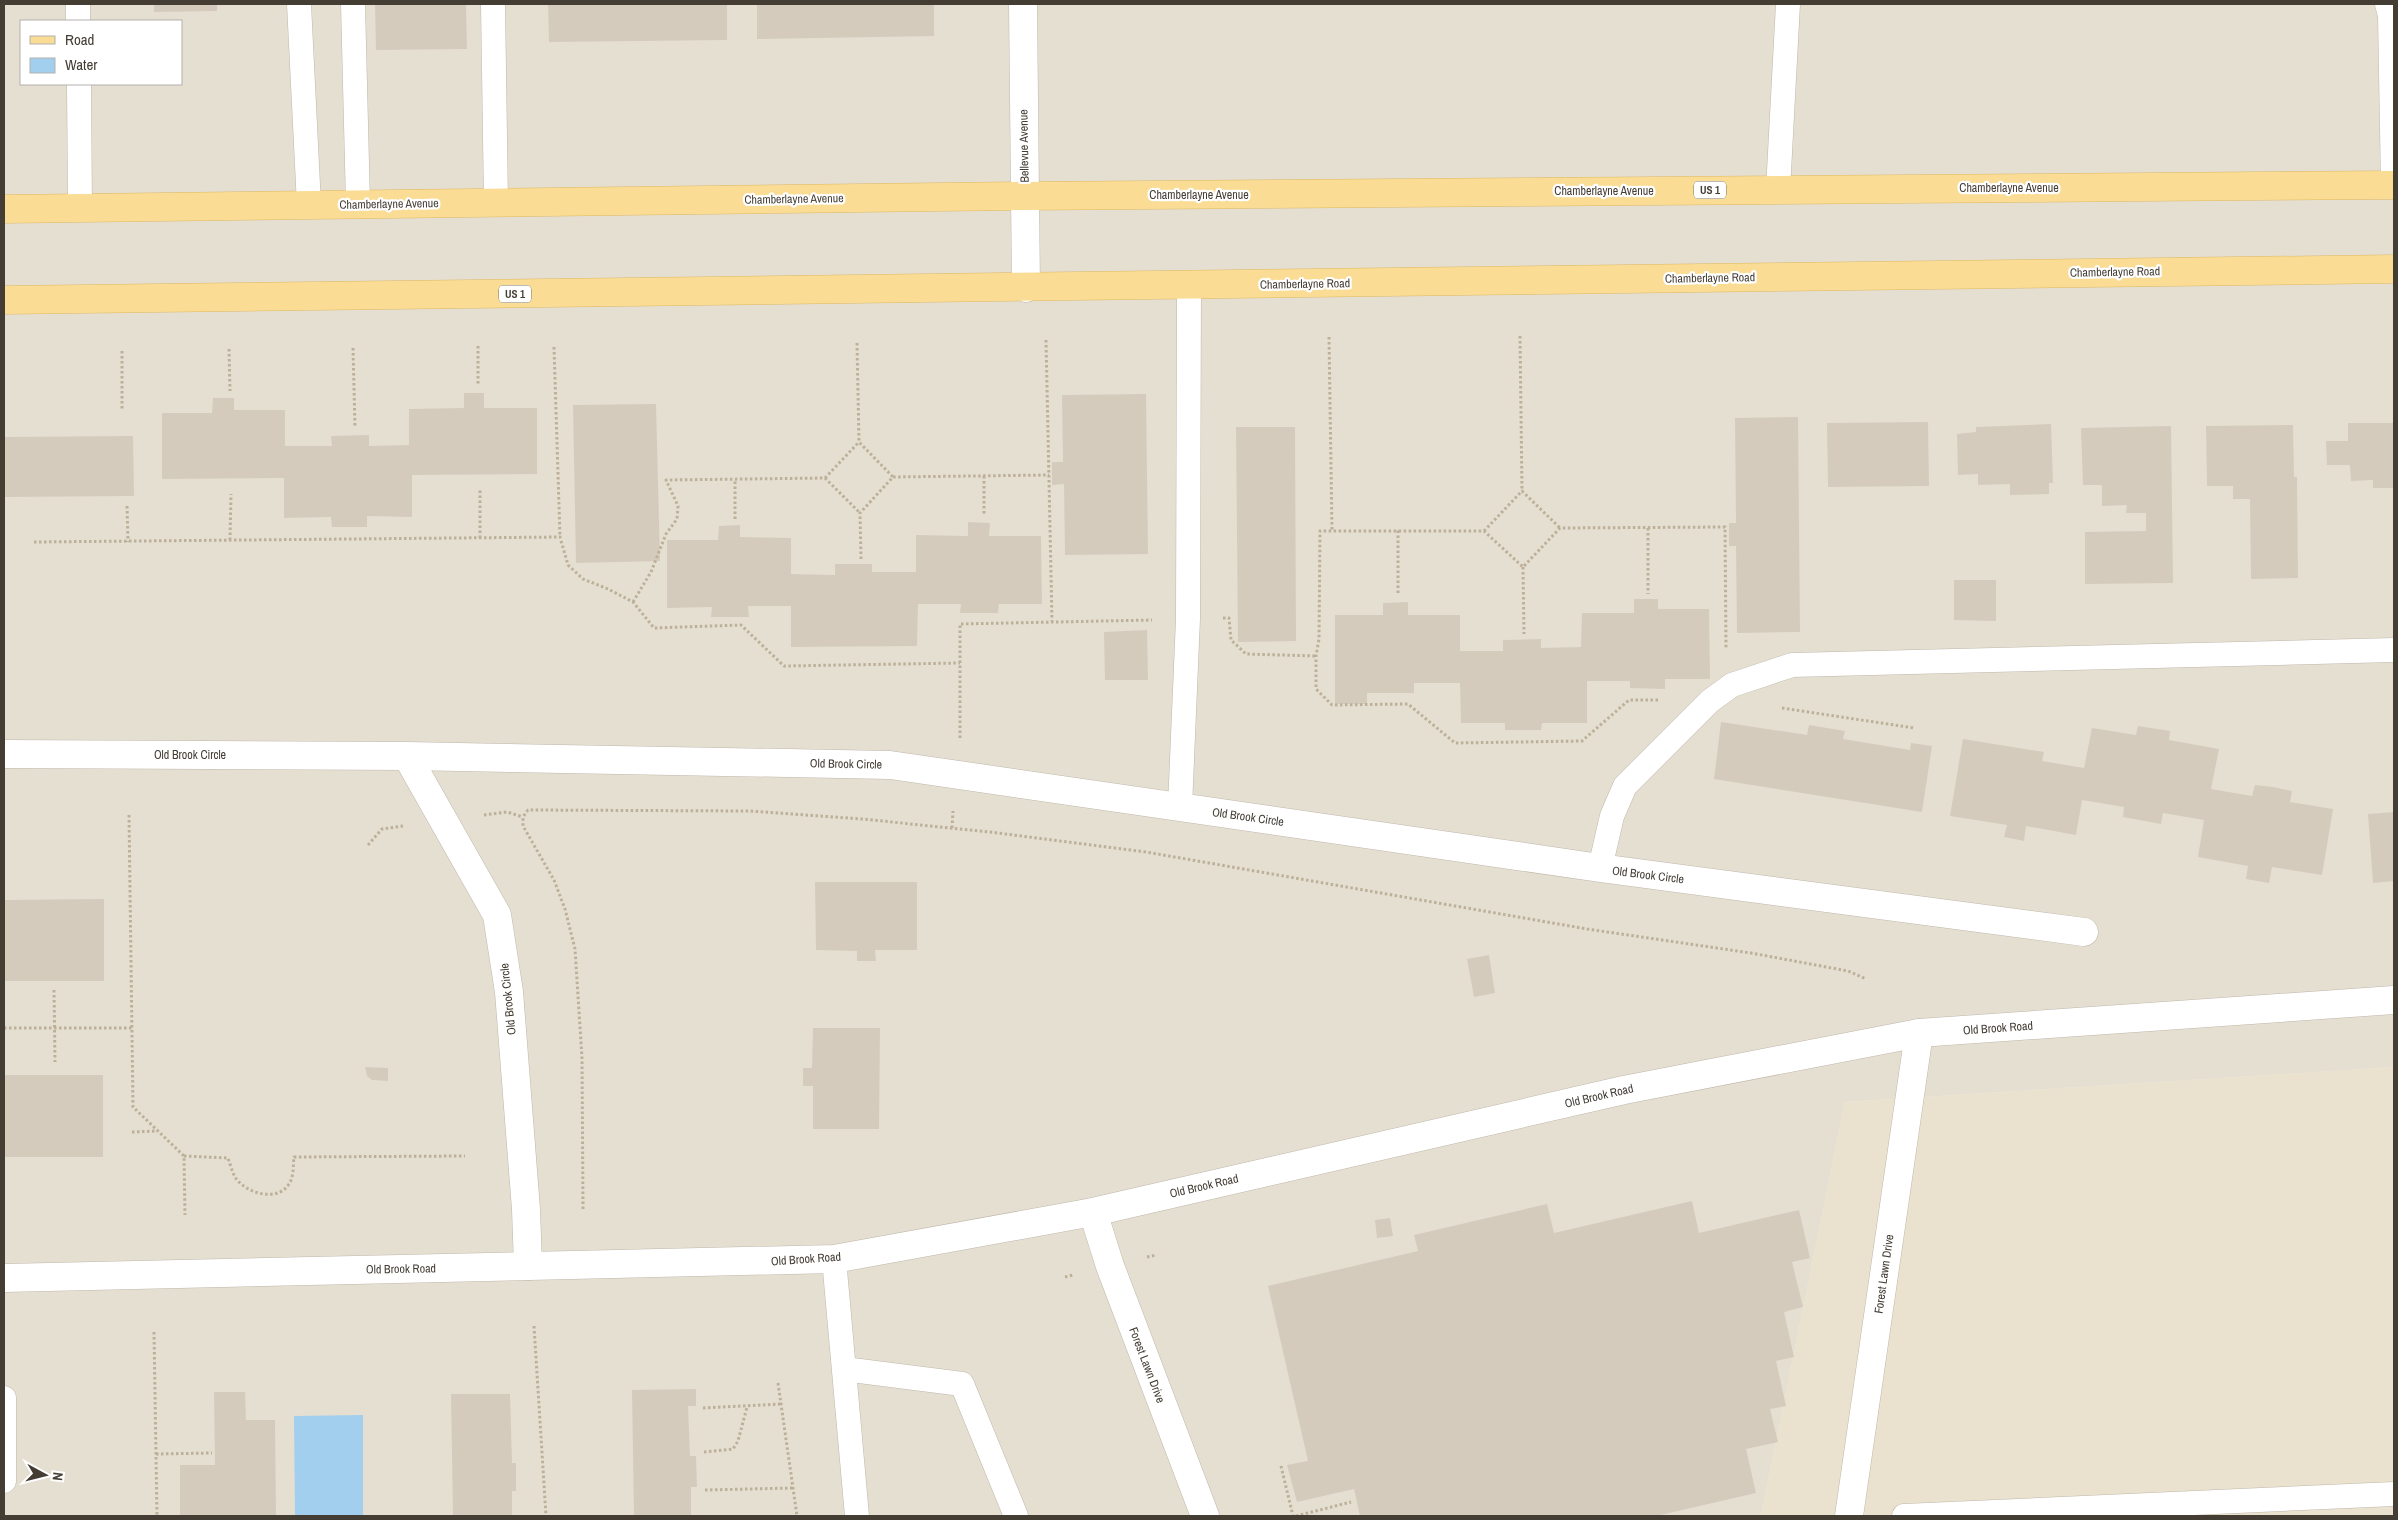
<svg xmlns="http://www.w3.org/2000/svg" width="2398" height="1520" viewBox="0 0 2398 1520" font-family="'Archivo Narrow',sans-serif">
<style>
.residential{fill:#e5dfd2;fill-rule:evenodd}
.education{fill:#eae2ce}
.water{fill:#a1cfed}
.building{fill:#d5cbbd}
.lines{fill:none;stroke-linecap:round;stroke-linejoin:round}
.service-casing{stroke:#bfb7aa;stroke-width:25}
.minor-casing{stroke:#bfb7aa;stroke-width:29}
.tertiary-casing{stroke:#bfb7aa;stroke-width:29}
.primary-casing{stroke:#deb965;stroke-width:29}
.path{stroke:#bdb099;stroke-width:3;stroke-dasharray:2.5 2.5;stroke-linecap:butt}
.service{stroke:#fff;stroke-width:24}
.minor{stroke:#fff;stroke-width:28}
.tertiary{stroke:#fff;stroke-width:28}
.primary{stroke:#fadc94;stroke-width:28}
.labels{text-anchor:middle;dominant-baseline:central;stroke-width:4.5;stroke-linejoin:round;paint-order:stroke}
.shield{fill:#fff;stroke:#7b7771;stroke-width:1}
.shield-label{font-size:11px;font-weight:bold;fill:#433d34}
.street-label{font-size:12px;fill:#433d34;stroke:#fff}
</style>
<rect width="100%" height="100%" fill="#f1ede4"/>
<path class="residential" d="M4,4h2390v1063l-549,35 -84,414h-1757zM21,21h160v63h-160z"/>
<path class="education" d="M2394,1067v449h-633l84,-414z"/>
<path class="water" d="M363,1415v101h-68l-1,-100z"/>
<path class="building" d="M154,4h63v7l-63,1z
M375,4h91l1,45 -91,1z
M548,4h179v36l-178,2z
M757,4h177v32l-177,3z
M464,393h20v15h53v66l-125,1v42l-45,-1v11h-35l-1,-10 -47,1v-40l-122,1v-66h50l1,-15h21v12h51v36h47l-1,-10 38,-1v11l40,-1v-36l55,-1z
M1146,394l2,160 -83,1 -1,-71 -12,1v-23h11l-1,-67z
M656,404l4,157 -84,2 -3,-158z
M1798,417l2,215 -63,1 -1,-87h-7v-23h7l-1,-105z
M1928,422l1,64 -101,1 -1,-64z
M2348,423h46v65h-21v-8l-22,1 -1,-16h-23l-1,-24h22z
M2051,424l2,59h-4v11l-39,1v-11l-32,1v-11l-20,1 -1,-41 19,-2v-5z
M2293,425l1,52h3l1,101 -47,1 -1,-80h-17v-13h-26l-1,-60z
M2171,426l2,157 -88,1v-52l61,-1v-18h-20l1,-8 -25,1v-21h-19l-2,-57z
M1236,427h59l1,214 -58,1z
M133,436l1,60 -130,1v-60z
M968,522l22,1 -1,13h52l1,68h-43l-1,9h-38l1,-9h-43l-1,42 -126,1v-41h-43l1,11h-38l1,-10 -45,1v-68h51l1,-14 21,-1v12l51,1v36l44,1v-11h37v8h44v-37l52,1z
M1954,580h42v41l-42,-1z
M1634,599h24v10h51l1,70h-45v10l-35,-1v-7h-43v42h-45l-1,7h-36v-7h-44l-1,-40h-46v10h-47v11h-32v-89h48v-12l25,-1v13h52v36h43v-11l38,-1v9l40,-1 1,-34h52z
M1147,630l1,50h-43l-1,-48z
M1721,722l86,13 2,-10 36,6 -2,8 67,11 1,-7 21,3 -10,66 -208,-33z
M2138,726l32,5 -1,9 50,9 -8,40 41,7 3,-11 18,2 19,4 -2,11 43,7 -11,66 -50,-8 -3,16 -23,-4 2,-13 -50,-9 6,-37 -41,-7 -2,11 -38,-7 1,-10 -42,-7 -6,35 -50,-9 -2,15 -20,-4 3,-12 -57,-9 13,-77 81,13 -2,9 42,7 8,-40 44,7z
M2394,812v69l-21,2 -5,-69z
M815,882h102v68h-42l1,11h-19v-10l-41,-1z
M104,899v82h-100v-81z
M1489,955l6,38 -21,4 -7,-38z
M813,1028h67l-1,101h-66v-43h-10v-18h9z
M365,1067l23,1v13l-16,-1 -5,-4z
M4,1075h99v82h-99z
M1692,1201l7,32 100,-23 11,48 -18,4 11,45 -19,5 10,45 -18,4 10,45 -16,3 8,33 -32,7 10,44 -100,23h-296l-6,-27 -57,13 -10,-37 21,-4 -40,-175 150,-35 -4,-16 133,-31 7,29z
M1390,1218l3,18 -16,2 -2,-18z
M696,1389v17h-8l2,50h6l1,31h-6v29h-57l-2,-126z
M214,1392h31l1,28h29l1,96h-96v-51h35z
M451,1394h59l2,69h4v28h-4v25h-59z"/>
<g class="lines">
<g class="service-casing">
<path id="service" d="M78,4v17
M299,4l10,201
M353,4l5,200
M493,4l3,199
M2387,4l3,11 3,170
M79,84l1,124
M1778,190l10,-186
M1180,807l8,-188 1,-334
M1600,868l12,-52 13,-30 85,-85 22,-16 60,-20 602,-15
M834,1259l23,257
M844,1369l118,15 54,132
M4,1398v83
M1904,1516l490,-22"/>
</g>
<g class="minor-casing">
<path id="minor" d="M4,754l403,2 483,9 710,103 484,64
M407,756l90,159 12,77 17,217 2,57
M1093,1212l17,54 95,250
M1849,1516l70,-483"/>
</g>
<g class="tertiary-casing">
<path id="tertiary" d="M1023,4l3,284
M4,1278l830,-19 259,-47 531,-122 295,-57 475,-33"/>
</g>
<g class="primary-casing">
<path id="primary" d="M4,209l1021,-13 1369,-11
M4,300l2390,-31"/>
</g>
<path class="path" d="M1520,336l2,155
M1329,337l3,194
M1046,340l6,281
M857,343l2,99 34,35
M478,346v40
M554,347l6,190
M353,348l2,80
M229,349l1,42
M122,351v58
M984,476v40
M825,478l34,-36
M127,506l1,36
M735,519v-40
M1648,528v66
M1484,531l38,-40 38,37
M480,538v-49
M230,540l1,-46
M34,542l526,-5 8,28 15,14 25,10 25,13 21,26 87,-3 43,41 176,-3
M861,559l-1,-46 33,-36 156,-2
M1523,567l1,67
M1398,593v-63
M633,602l18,-30 15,-38 11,-15 1,-13 -12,-26 159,-2 35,35
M1223,618h6l2,22 15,14 70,2
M1658,700h-29l-47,41 -127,2 -47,-39 -76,1 -16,-16v-33l3,-17 1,-108h164l39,36 37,-39 165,-1 1,122
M1782,708l132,20
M960,738v-114l192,-4
M129,815l4,292 51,49 1,59
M484,815l23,-3 16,5
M952,828l1,-17
M368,845l14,-16 21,-3
M54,990l1,72
M4,1028h128
M132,1132l25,-1
M184,1156l44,2c2,6 4,13 7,19 10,16 42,26 54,7 5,-7 4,-19 5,-27l171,-1
M583,1209l-1,-151 -7,-109 -10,-40 -11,-29 -31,-54v-9l5,-7 222,1 112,8 128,13 156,20 441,77 164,24 97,18 18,8
M1147,1257l9,-2
M1065,1277l8,-2
M534,1326l12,190
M154,1332l3,184
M778,1383l19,133
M703,1408l78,-4
M704,1452l29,-3 5,-8 9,-34
M156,1454l56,-1
M1281,1466l12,50
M705,1490l88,-2
M1296,1516l55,-14"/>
<use href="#service" class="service"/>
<use href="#minor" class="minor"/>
<use href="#tertiary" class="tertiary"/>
<use href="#primary" class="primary"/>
</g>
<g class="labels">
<g class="shield">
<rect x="1694" y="181.5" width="32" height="17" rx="4"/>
<rect x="499" y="285.5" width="32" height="17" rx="4"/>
</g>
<g class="shield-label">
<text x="1710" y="190">US 1</text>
<text x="515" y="294">US 1</text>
</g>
<g class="street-label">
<text transform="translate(1024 146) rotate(-91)">Bellevue Avenue</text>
<text x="2009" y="188">Chamberlayne Avenue</text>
<text x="1604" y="191">Chamberlayne Avenue</text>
<text x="1199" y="195">Chamberlayne Avenue</text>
<text transform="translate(794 199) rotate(-1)">Chamberlayne Avenue</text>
<text transform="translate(389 204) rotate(-1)">Chamberlayne Avenue</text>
<text transform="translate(2115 272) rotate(-1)">Chamberlayne Road</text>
<text transform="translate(1710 278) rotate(-1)">Chamberlayne Road</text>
<text transform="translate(1305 284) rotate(-1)">Chamberlayne Road</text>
<text x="190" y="755">Old Brook Circle</text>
<text transform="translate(846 764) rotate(1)">Old Brook Circle</text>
<text transform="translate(1248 817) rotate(8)">Old Brook Circle</text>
<text transform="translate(1648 875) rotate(7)">Old Brook Circle</text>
<text transform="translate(508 999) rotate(-96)">Old Brook Circle</text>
<text transform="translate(1998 1028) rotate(-4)">Old Brook Road</text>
<text transform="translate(1599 1096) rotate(-13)">Old Brook Road</text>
<text transform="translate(1204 1186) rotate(-13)">Old Brook Road</text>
<text transform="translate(806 1259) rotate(-4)">Old Brook Road</text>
<text transform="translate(401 1269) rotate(-1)">Old Brook Road</text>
<text transform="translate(1884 1274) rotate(-82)">Forest Lawn Drive</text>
<text transform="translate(1147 1365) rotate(69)">Forest Lawn Drive</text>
</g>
</g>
<rect width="2398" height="1520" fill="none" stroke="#433d34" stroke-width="10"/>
<rect x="20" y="20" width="162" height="65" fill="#ffffff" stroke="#b4b1ae"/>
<rect x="30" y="36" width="25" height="8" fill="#fadc94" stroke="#b4b1ae"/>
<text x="65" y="45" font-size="15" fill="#433d34">Road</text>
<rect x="30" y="58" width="25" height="15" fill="#a1cfed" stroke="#b4b1ae"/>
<text x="65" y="70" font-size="15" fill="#433d34">Water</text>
<g transform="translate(45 1475) rotate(97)" stroke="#ffffff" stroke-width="4" paint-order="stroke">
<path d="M0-4L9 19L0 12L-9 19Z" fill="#433d34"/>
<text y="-8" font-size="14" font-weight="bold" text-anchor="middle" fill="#433d34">N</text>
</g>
</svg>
